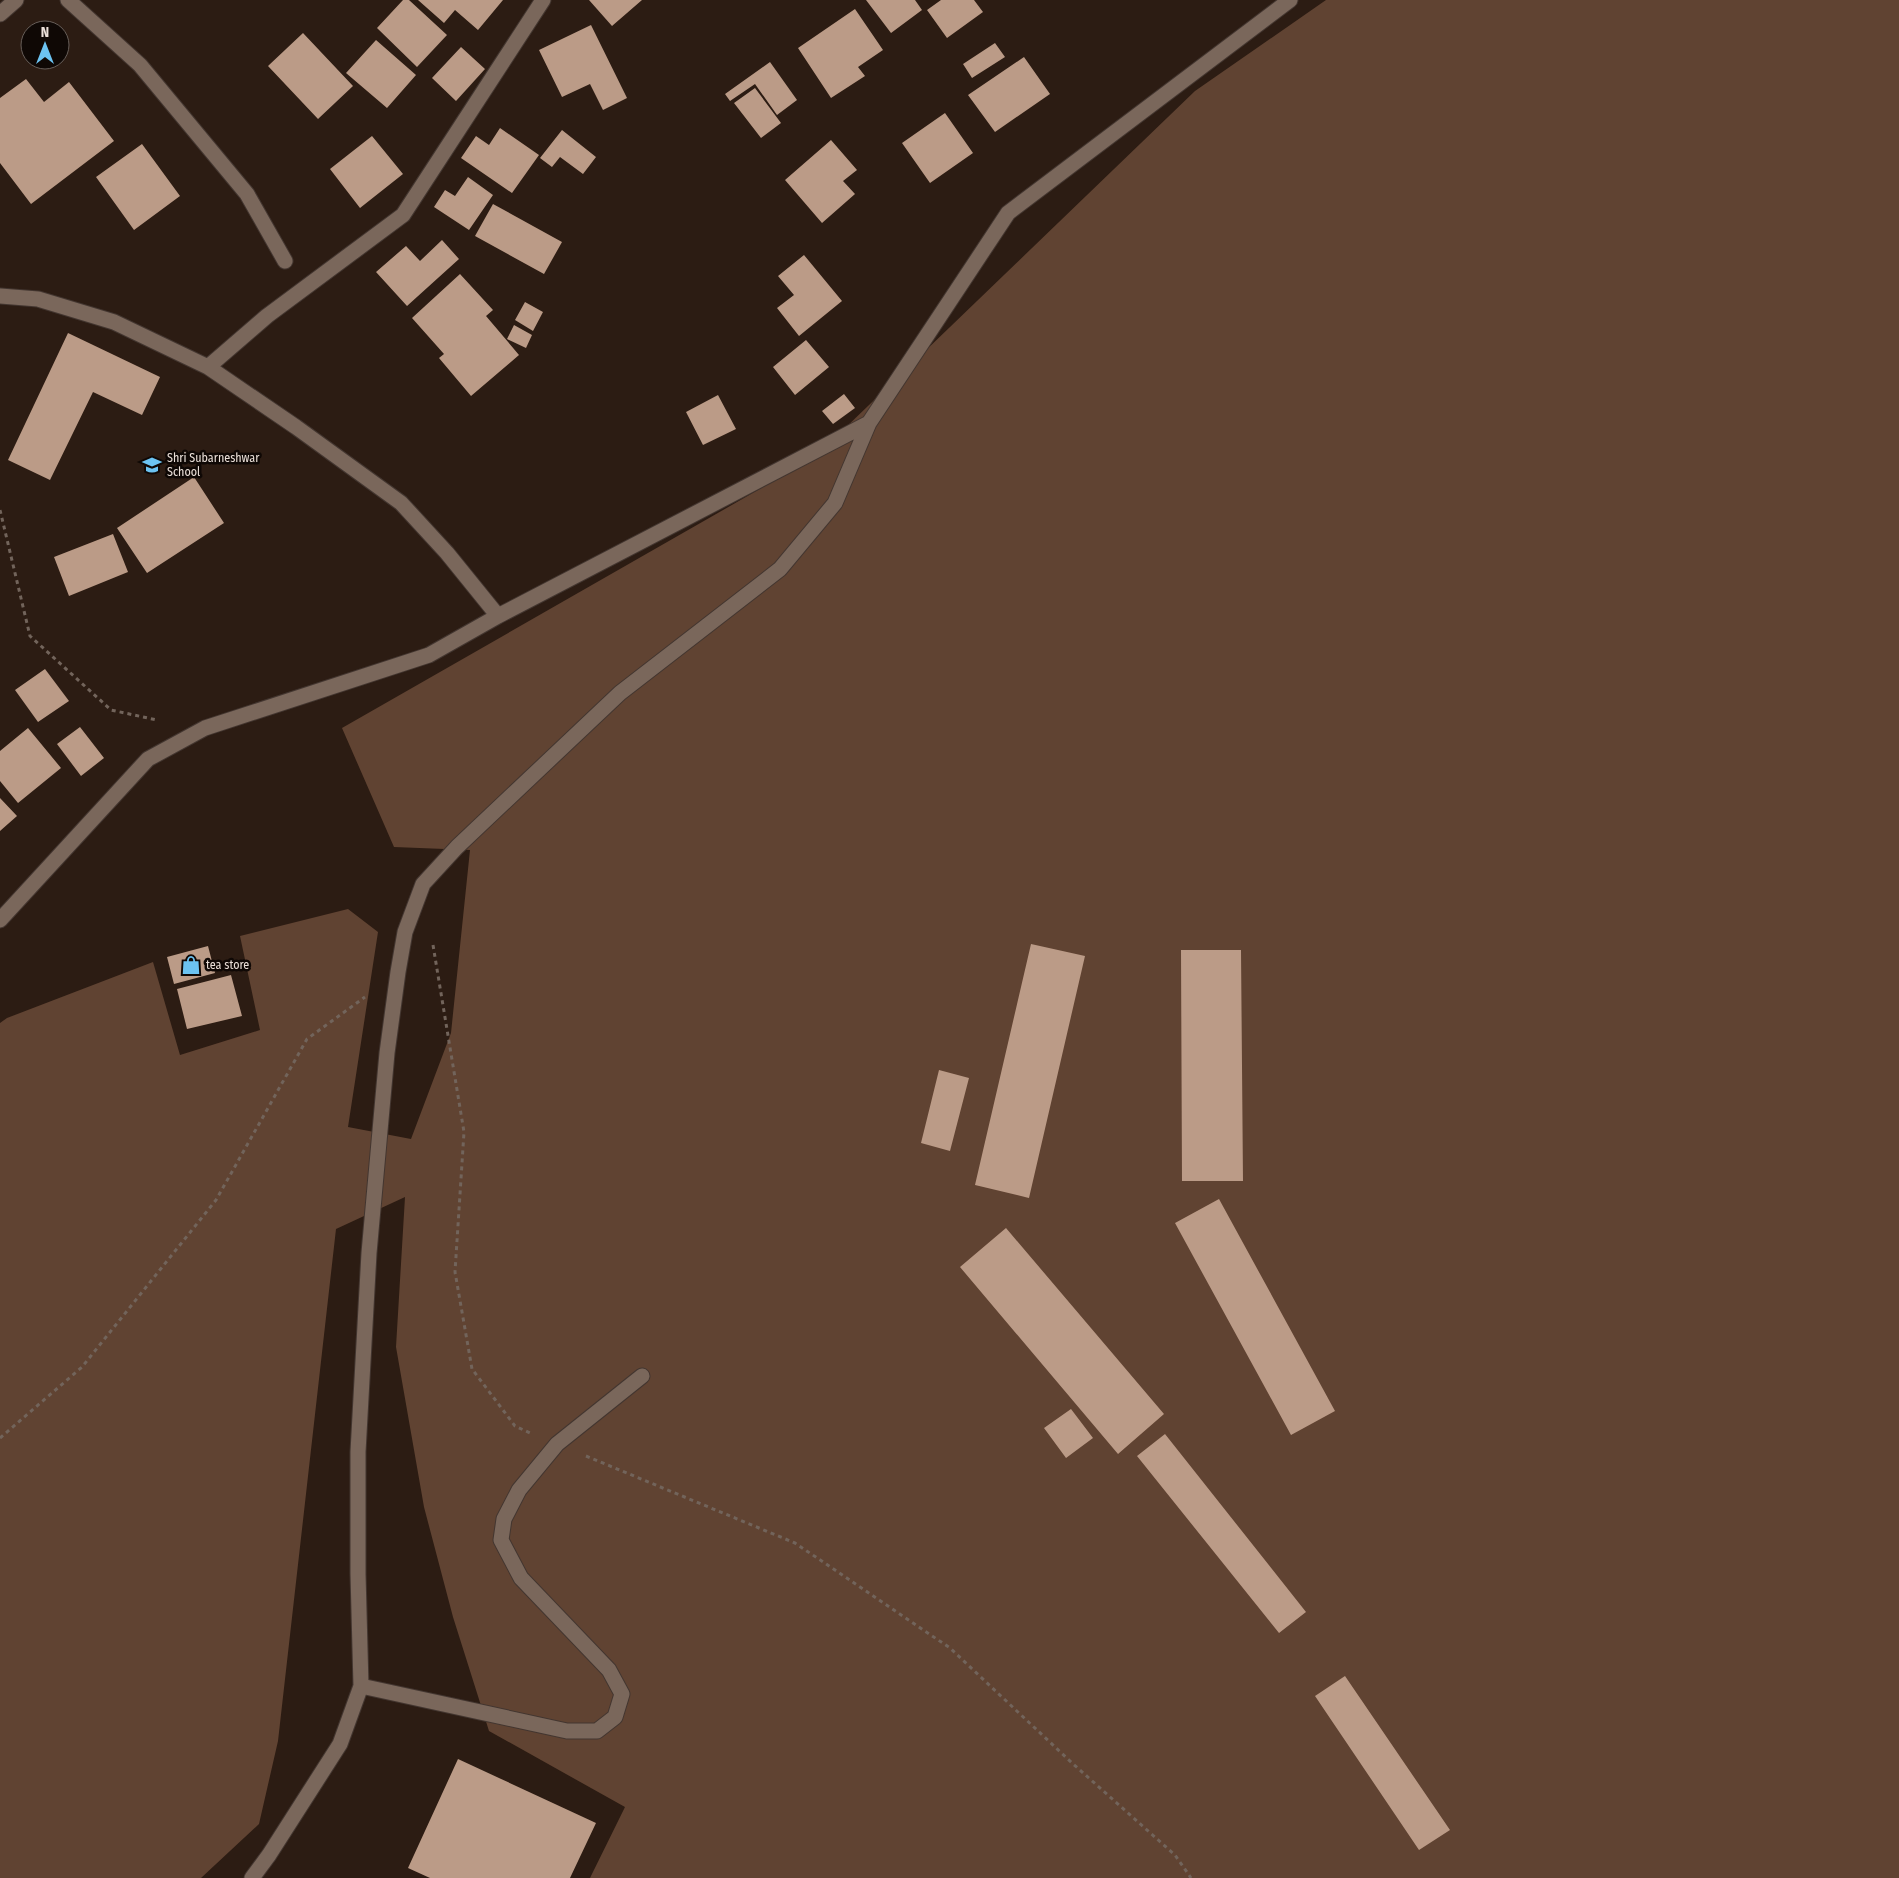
<svg xmlns="http://www.w3.org/2000/svg" width="1899" height="1878" viewBox="0 0 1899 1878" font-family="'Fira Sans Condensed',sans-serif">
<style>
.forest{fill:#604332}
.building{fill:#bb9b87}
.lines{fill:none;stroke-linecap:round;stroke-linejoin:round}
.minor-casing{stroke:#433630;stroke-width:17}
.path{stroke:#72645b;stroke-width:3;stroke-dasharray:4 4;stroke-linecap:butt}
.minor{stroke:#7a675b;stroke-width:15}
.labels{text-anchor:middle;dominant-baseline:central;stroke-width:5;stroke-linejoin:round;paint-order:stroke}
.poi-label{font-size:12px;fill:#eadfd8;stroke:#0f0805;text-anchor:start}
</style>
<rect width="100%" height="100%" fill="#2c1c13"/>
<path class="forest" d="M1326,0h573v1878h-1309l35,-71 -136,-76 -36,-114 -29,-110 -28,-160 9,-150 -69,32 -58,512 -19,83 -58,54h-201v-855l7,-5 146,-56 27,93 80,-25 -20,-94 108,-27 30,23 -30,195 63,12 40,-106 19,-183 -76,-3 -52,-119 472,-270 381,-367z"/>
<path class="building" d="M403,0h6l38,35 -30,32 -40,-39z
M418,0h85l-25,30 -23,-20 -11,13z
M589,0h53l-30,26z
M866,0h49l7,10 -31,23z
M941,0h33l9,12 -36,26 -20,-28z
M855,9l28,41 -25,17 7,9 -34,22 -33,-50z
M591,25l36,73 -24,12 -13,-26 -28,13 -23,-47z
M303,33l50,53 -35,33 -50,-53z
M376,40l40,35 -29,33 -41,-35z
M995,43l10,14 -33,21 -9,-14z
M461,47l24,22 -29,32 -24,-23z
M1024,57l26,37 -55,38 -27,-37z
M770,62l27,38 -20,15 -22,-31 -25,17 -5,-7z
M26,79l18,23 25,-20 45,59 -83,63 -31,-41v-65z
M755,88l26,35 -20,15 -27,-35z
M945,113l28,40 -43,30 -28,-40z
M500,128l39,27 -27,38 -51,-35 15,-22 13,9z
M562,130l34,27 -13,17 -23,-17 -8,10 -12,-9z
M372,136l31,38 -43,34 -30,-39z
M831,140l26,30 -14,11 12,13 -33,29 -37,-43z
M142,144l38,52 -46,34 -38,-53z
M468,177l25,18 -24,35 -35,-23 11,-17 10,6z
M493,204l69,38 -18,32 -69,-38z
M442,240l17,19 -52,47 -31,-34 30,-26 14,15z
M804,255l38,46 -43,35 -22,-28 17,-13 -16,-19z
M460,274l33,36 -7,6 33,39 -48,41 -32,-38 5,-4 -32,-36z
M525,302l18,10 -10,19 -18,-11z
M514,325l18,10 -6,13 -19,-9z
M68,333l92,44 -18,38 -49,-23 -43,88 -42,-20z
M806,340l23,27 -34,28 -22,-28z
M844,394l11,14 -22,16 -11,-13z
M718,395l18,34 -33,16 -17,-33z
M194,477l30,46 -77,50 -30,-45z
M113,534l15,38 -59,24 -15,-39z
M45,669l24,32 -31,21 -23,-32z
M80,727l24,31 -23,18 -24,-32z
M28,728l33,40 -43,35 -18,-22v-30z
M0,798l17,18 -17,15z
M1031,944l54,12 -56,242 -54,-13z
M208,946l7,27 -41,11 -7,-27z
M1181,950h60l2,231h-61z
M231,975l11,41 -55,13 -10,-40z
M939,1070l30,8 -19,73 -29,-8z
M1219,1199l116,212 -44,24 -116,-212z
M1006,1228l158,186 -46,40 -158,-187z
M1071,1409l22,29 -27,20 -22,-30z
M1165,1434l141,178 -27,21 -142,-177z
M1345,1676l105,154 -31,20 -104,-154z
M458,1759l138,64 -26,55h-140l-22,-10z"/>
<g class="lines">
<g class="minor-casing">
<path id="minor" d="M68,0l72,65 107,129 38,67
M0,14l16,-14
M0,296l38,3 76,23 94,45 88,60 105,76 46,50 51,63 371,-193
M208,367l59,-51 136,-101 140,-215
M0,920l148,-161 57,-31 224,-73 69,-39
M361,1686l206,45h30l18,-14 7,-23 -13,-24 -88,-92 -20,-38 3,-21 15,-29 38,-46 85,-68
M252,1878l17,-23 71,-111 21,-58 -3,-112v-122l11,-199 18,-200 11,-81 7,-40 18,-48 34,-37 163,-154 160,-124 55,-66 34,-80 139,-210 282,-213"/>
</g>
<path class="path" d="M0,510l30,126 81,74 46,10
M433,945l31,187 -9,140 17,97 43,57 15,7
M0,1438l82,-71 134,-167 91,-161 58,-42
M586,1456l209,87 155,105 122,115 103,92 16,23"/>
<use href="#minor" class="minor"/>
</g>
<defs>
<g id="school-bare" transform="scale(1.5)"><path d="M0-5L7-2L0 1L-7-2ZM-4 1L0 2.5L4 1V4Q0 6-4 4Z" fill="#6cc3f2" stroke="#0f0805" stroke-width="2.5" paint-order="stroke"/></g>
<g id="shop-bare" transform="scale(1.5)"><path d="M-5-2.5h2.3a2.7 3.5 0 0 1 5.4 0H5L5.5 6h-11ZM-1.5-2.5h3a1.5 2.3 0 0 0-3 0Z" fill="#6cc3f2" stroke="#0f0805" stroke-width="2.5" paint-order="stroke"/></g>
</defs>
<g fill-rule="evenodd">
<use href="#school-bare" x="152" y="465"/>
<use href="#shop-bare" x="191" y="965"/>
</g>
<g class="labels">
<g class="poi-label">
<text x="167" y="458">Shri Subarneshwar<tspan x="167" dy="14">School</tspan></text>
<text x="206" y="965">tea store</text>
</g>
</g>
<g transform="translate(45 45)"><circle r="24" fill="#0f0805" stroke="#675e59"/>
<path d="M0-4L9 19L0 12L-9 19Z" fill="#6cc3f2"/>
<text y="-8" font-size="14" font-weight="bold" text-anchor="middle" fill="#eadfd8">N</text>
</g>
</svg>
